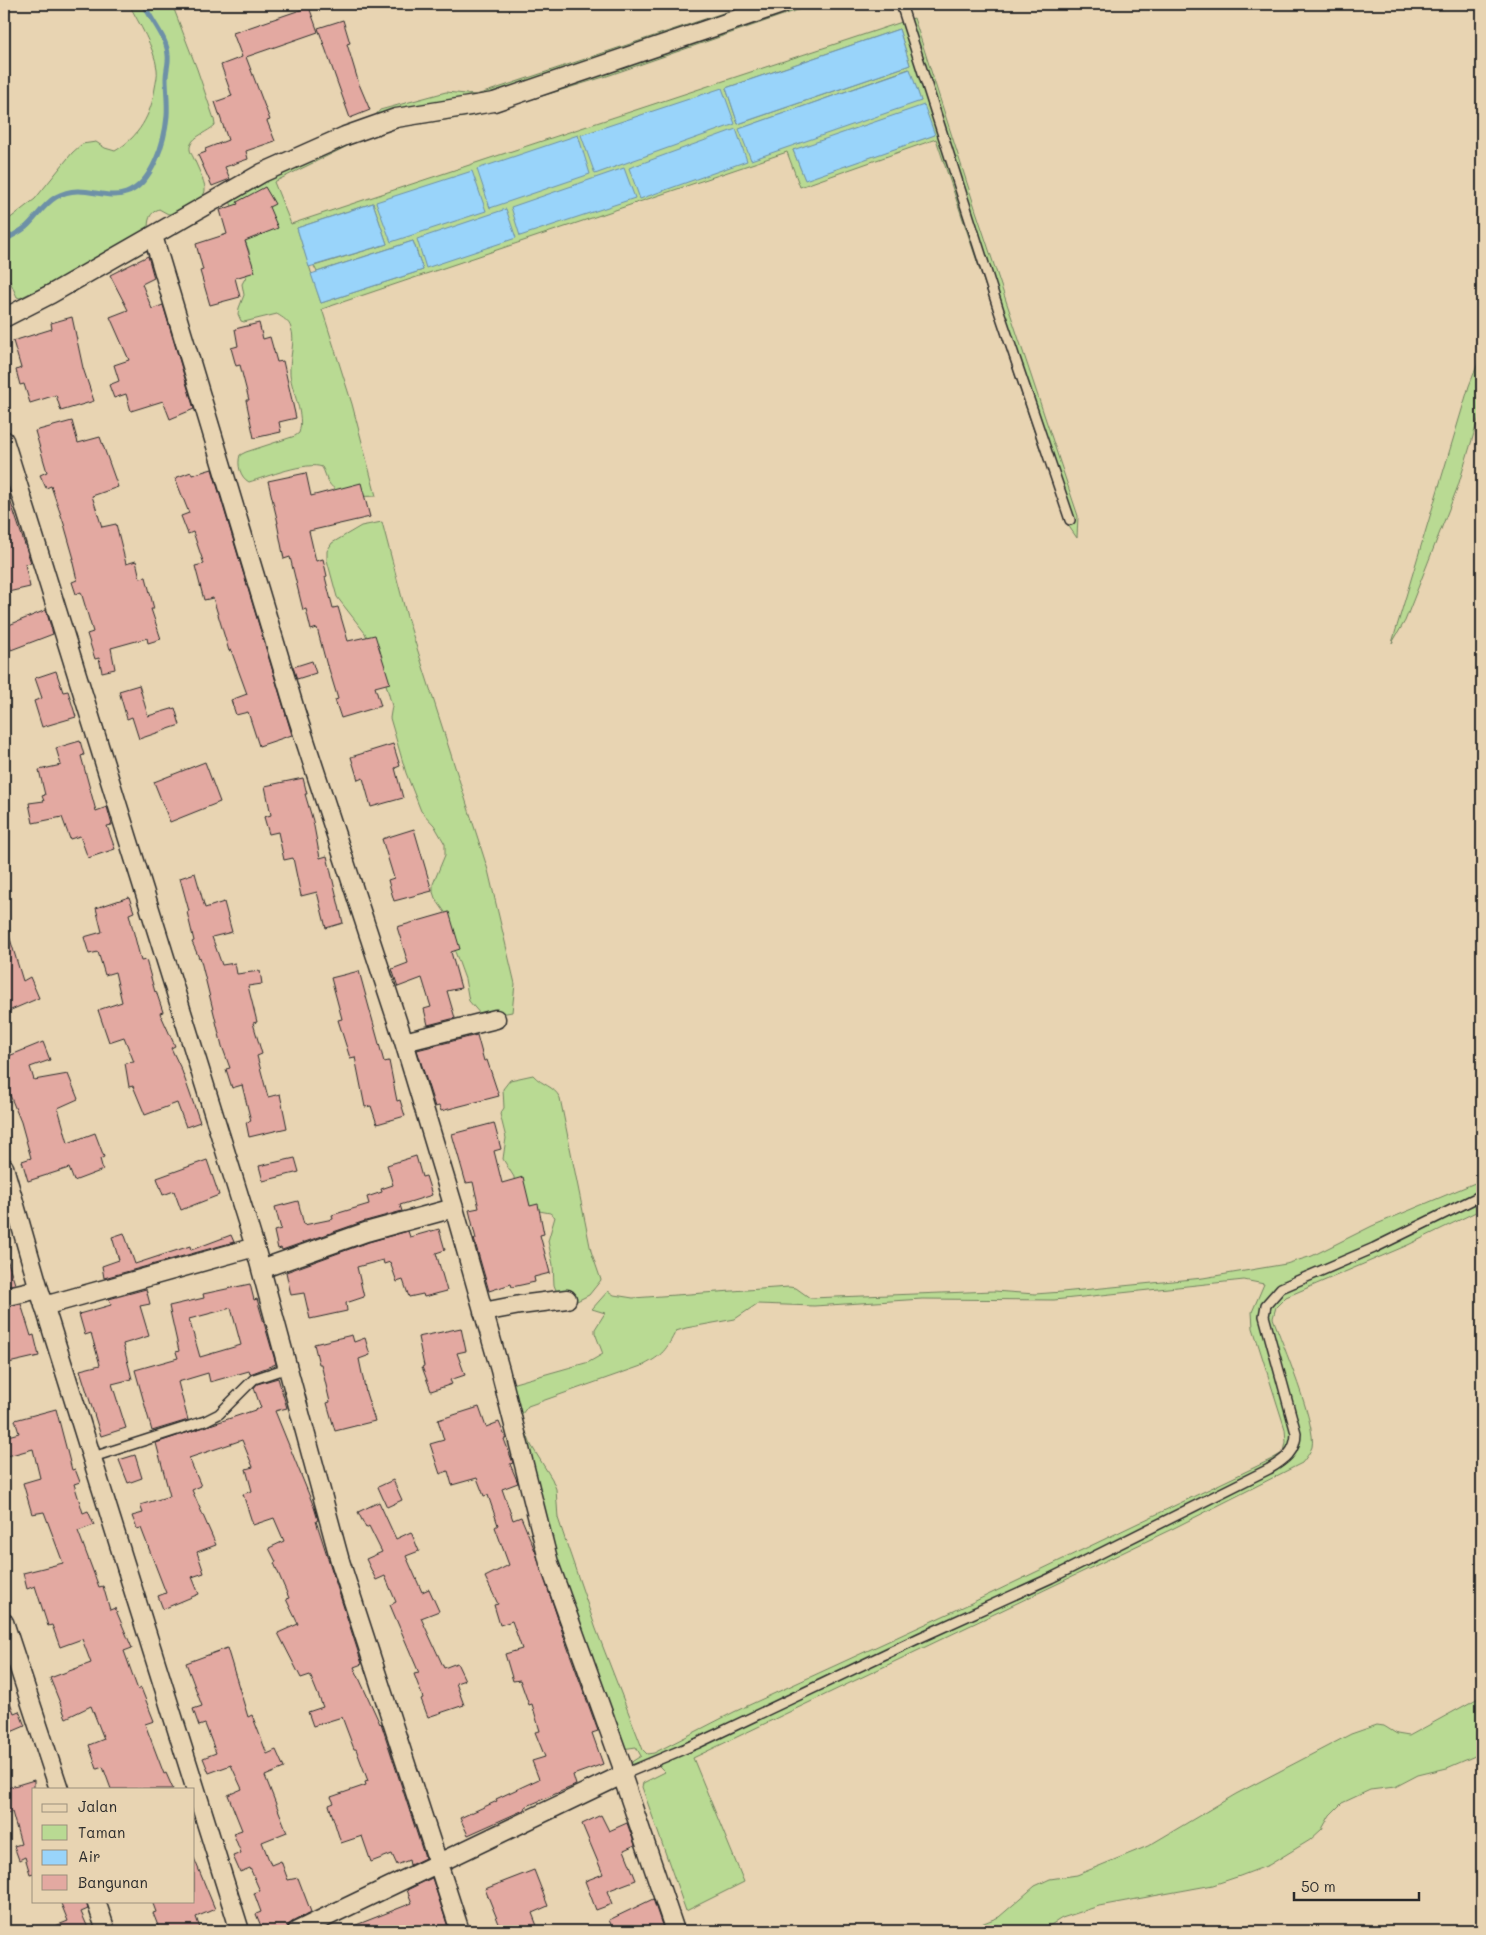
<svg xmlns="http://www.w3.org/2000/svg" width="1486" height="1935" viewBox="0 0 1486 1935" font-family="Mali,sans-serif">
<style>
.green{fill:#b9da93;stroke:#72825f;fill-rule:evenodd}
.water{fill:#99d4fa;stroke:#6d90a7}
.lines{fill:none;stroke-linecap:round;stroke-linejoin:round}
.stream{stroke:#6d90a7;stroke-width:5}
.building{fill:#e3a9a1;stroke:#2b2b2b;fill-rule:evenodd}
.lane-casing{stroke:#2b2b2b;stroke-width:12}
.street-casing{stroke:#2b2b2b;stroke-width:21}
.lane{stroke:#e8d4b2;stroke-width:9}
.street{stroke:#e8d4b2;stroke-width:18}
</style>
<rect width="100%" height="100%" fill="#e8d4b2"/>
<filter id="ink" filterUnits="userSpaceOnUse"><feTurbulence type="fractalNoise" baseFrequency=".02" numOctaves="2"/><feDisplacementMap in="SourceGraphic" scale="10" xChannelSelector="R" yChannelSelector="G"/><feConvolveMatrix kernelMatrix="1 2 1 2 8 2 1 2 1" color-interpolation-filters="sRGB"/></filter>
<g filter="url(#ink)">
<path class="green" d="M129,4h43l25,65 17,50 1,6c-7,7 -21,11 -24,19 -3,6 1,10 3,15 18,40 16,34 -21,55h-5l-9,-5c-10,4 -11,11 -11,21l-50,30 -78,38 -3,-1 -8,-18 -5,-5v-51l31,-24 37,-46 10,-9 14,-2 9,6 10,3c24,-14 36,-36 40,-63 1,-6 3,-13 2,-19 -3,-23 -18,-45 -28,-65z
M750,4h65l-208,72 -94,29 -36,10 -83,13 -26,8 -94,46 17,42 623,-206 62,193 102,305 -1,22 -7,-10 -31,-82 -103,-307 -136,48 -13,-35 -465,157 30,95 24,92c-15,1 -38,1 -47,-13 -3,-5 -4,-11 -7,-16 -15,-6 -56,10 -73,15 -9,-5 -12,-17 -9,-27l6,-3 49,-16 4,-3c6,-19 -7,-40 -9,-59 -1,-15 6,-34 1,-46 -2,-7 -8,-10 -14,-14l-33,8 -3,-1 -3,-7 1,-6 5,-13 -2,-11 7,-13v-20l-24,-63 150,-72 5,-6 66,-18 30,3 10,-3zM899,29l11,36 -172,59 -12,-36zM909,69l12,32 -181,28zM934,135l-129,44 -12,-29zM373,203l14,41 -73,22 3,6 96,-31 10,29 -102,33 -24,-75z
M1482,353v54l-24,79 -53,135 -13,22 77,-257z
M382,522l25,95 81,253 27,114 -3,28 -17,3h-14l-12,-14 -4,-22 -12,-33 -4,-28 -14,-20 -2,-6v-8l12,-29v-11l-11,-19 -13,-14 -15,-38 -16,-55 2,-12 -8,-29 -19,-44 -28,-36 -10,-37v-9l5,-8 29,-17z
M533,1075c10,11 20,10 27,23l31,153 10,29 -12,15 -16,8 -14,-5 -5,-13 -1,-20 -5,-24 7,-24 -5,-4 -27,-5 -8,-16 -1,-15 -11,-18 3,-21 -6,-24 4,-6 -1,-19 7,-9z
M1482,1180v29l-74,36 -122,52 -10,10 -3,11c9,25 44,107 39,129 -2,6 -6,11 -10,16l-130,66 -479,229 51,124 -58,29 -44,-124 1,-4 22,-11 -8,-8 -35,11 11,-14 8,-5 -5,-9 -14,2 -48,-120 -63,-245 78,-22 14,-8 -8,-21v-4l10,-16 -13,-4 16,-18 6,4 19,3 156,-11 7,1 14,10 184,-7 41,3 27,-2 141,-14 83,-14 26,-8 60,-30zM1244,1280l20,4 -12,28 1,16 32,101 1,13 -2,10 -12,7 -305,146 -233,107 -80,41 -7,1 -4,-4 -47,-121 -31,-90 -7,-21 -2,-29 -4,-10 -21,-34 -7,-18 -2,-13 6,-8 116,-41c19,-10 22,-15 32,-34l10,-3 49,-9 22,-15 57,2 108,-7 132,1z
M1482,1696v57l-35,15 -29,7 -23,12 -25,3 -28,13 -12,12 -8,14 -12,11 -41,25 -29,11 -27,9 -114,21 -37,12 -21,13h-84l19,-5 23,-9 36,-31 15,-7 27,-4 71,-29 88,-52 115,-60 26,-9 7,1 13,8 12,2z"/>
<path class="water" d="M899,29l11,36 -172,59 -12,-36z
M910,69l11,32 -170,59 -12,-31z
M722,88l13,36 -140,50 -14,-39z
M924,105l11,30 -130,45 -12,-30z
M736,129l11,32 -107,38 -11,-31z
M578,135l12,39 -100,34 -13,-39z
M624,168l11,30 -115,38 -9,-29z
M472,171l14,40 -95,31 -15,-40z
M373,203l14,41 -78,23 -12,-39z
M506,209l10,29 -90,30 -9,-29z
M413,241l10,29 -102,33 -10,-29z"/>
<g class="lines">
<path class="stream" d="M4,241c7,-5 16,-9 22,-14 10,-9 18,-23 30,-30 27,-15 47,4 70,-4 27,-9 39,-53 41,-77 1,-13 -1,-26 -1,-38 0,-8 3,-15 2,-23 -1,-18 -17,-34 -24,-51"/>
</g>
<path class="building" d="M309,7l9,25 -72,25 24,63 -3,1 8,20 -29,10 2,8 -23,8 5,12 -18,7 -14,-31 8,-3 -1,-3 23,-9 -13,-38 17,-6 -11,-31 21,-8 -9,-24z
M343,20l7,23 -3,1 12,40 11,26 -20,8 -32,-90z
M265,187l10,17 -6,3 9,21 -33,13 10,31 -20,6 5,19 -30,8 -10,-34 3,-1 -7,-26 31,-10 -7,-24 18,-6 -1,-2z
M148,256l6,22 -12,6 10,25 11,-4 31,104 -24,10 -7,-18 -32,10 -5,-17 -12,4 -5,-13 10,-4 -5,-16 15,-5 -19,-43 18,-7 -18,-35z
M72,317l11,51 11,33 -33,10 -5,-16 -26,8 -6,-19 -4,1 -4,-15 5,-2 -8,-27 39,-12 -1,-6z
M259,323l4,16 7,-2 7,25 6,-1 13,57 -17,4 2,10 -27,6 -8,-38h3l-9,-35 -4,1 -5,-18 7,-2 -3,-17z
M72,421l6,22 22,-6 18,50 -26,9 1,3 9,28 14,-3 10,40 10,-3 4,17 6,-1 8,32h-3l10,30 -13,4 -1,-5 -36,10 4,21 -13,3 -3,-14 -4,1 -8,-25 6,-2 -12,-40 -5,2 -4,-12 5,-2 -5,-21h2l-10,-35 -13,-38 -5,2 -6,-13 7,-3 -12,-41z
M212,469l80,266 -33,11 -11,-34 -12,3 -5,-15 16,-6 -16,-44 -2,1 -16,-53 -9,2 -9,-34 9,-2 -11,-32 -5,2 -7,-18 8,-3 -14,-35 16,-6 1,3z
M306,473l5,23 50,-13 9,34 -61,14 7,30 7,-2 4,17 -2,1 8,31 5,-1 10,34 27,-6 15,48 -15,4 6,19 -40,12 -6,-18 3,-1 -10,-33h-1l-10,-38 -6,2 -5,-21 -3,1 -13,-53 -6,2 -7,-36h1l-10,-42z
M4,488h2l25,75 -6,1 5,23 -22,5 -4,-16z
M46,610l7,24 -42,16 -7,-23z
M312,661l4,12 -19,6 -4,-12z
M56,671l7,21 5,-1 8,26 -34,10 -8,-26 8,-3 -7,-20z
M139,685l9,31 27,-8 5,17 -41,14 -7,-22 -5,2 -8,-28z
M80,741l4,14 -3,1 15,55 11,-4 5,18 -5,1 8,23 -27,9 -8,-22 -10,3 -8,-22 -29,6 -4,-20 15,-2 -2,-5 3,-1 -6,-25 22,-5 -5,-17z
M393,744l7,22 -5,2 8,30 -32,9 -8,-29 -5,2 -7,-23z
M205,762l15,40 -50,20 -16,-40z
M303,778l4,16h-2l8,27 7,37 7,-2 16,67 -17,5 -9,-36 -16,4 -8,-38 -9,2 -6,-28 -9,2 -5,-17 7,-2 -6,-29z
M414,829l18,62 -38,10 -6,-21 6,-2 -12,-39z
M195,873l10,35 19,-6 8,30 -20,5 10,28 13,-2 2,11 23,-3 2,13 -14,2 9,36 -4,1 9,31 -5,2 11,41 12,-3 7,34 -38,9 -3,-15 5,-1 -9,-36 -10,3 -6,-19 4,-1 -8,-22 -22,-89 -1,1 -7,-16 2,-1 -7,-29 2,-1 -9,-33z
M129,897l5,15 -5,2 12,47 5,-1 9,32 1,-1 7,21 -3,1 15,33 -4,2 11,23 18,51 -14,5 -9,-24 -32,12 -12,-29 -4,1 -4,-24 9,-1 -10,-25 -15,5 -11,-32 24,-8 -7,-30 -10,3 -7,-23 -9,2 -5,-17 18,-5 -6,-24z
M449,912l11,37 -9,3 10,36 -14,3 8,27 -27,7 -4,-16 7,-2 -9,-29 -24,9 -6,-18 16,-6 -11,-36z
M4,929h3l16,52 7,-4 9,21 -35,15z
M359,971l25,91 5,-1 8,40 3,-1 5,16 -28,8 -6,-18 -6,1 -10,-50 -5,1 -12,-38 4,-1 -11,-41z
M477,1035l7,26 3,-1 12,36 -58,15 -2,-5 -4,1 -18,-57z
M43,1042l7,18 -20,7 4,13 34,-6 10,25 -20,9 10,35 27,-10 9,24 -4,2 3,11 -29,11 -5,-13 -41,13 -6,-20 9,-3 -10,-36 -14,-34 -3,2v-32z
M494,1123l7,26 -7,2 8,32 21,-6 7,29 8,-2 6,30 -4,1 10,38 -16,4 1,5 -23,5 -1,-3 -22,7 -15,-52h2l-7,-29 10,-2 -6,-26 -7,1 -14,-49z
M416,1156l6,21 4,-1 6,19 -32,10 2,6 -40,11 -80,28 -1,-2 -3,1 -4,-18 7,-2 -6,-22 23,-6 6,24 29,-6 -1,-4 37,-11 -2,-7 15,-5 -1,-3 12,-4 -6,-20z
M295,1158l4,14 -36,9 -4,-15z
M207,1160l12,35 -38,15 -7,-19 -11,4 -6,-17z
M439,1229l6,21 -9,3 11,38 -23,6 -1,-3 -14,3 -6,-17 -6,2 -7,-20 -6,2 -1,-4 -26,7 7,30 -18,6 1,8 -37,8 -6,-26 -13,2 -5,-23 83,-30 39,-11 2,6z
M124,1233l11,31 55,-18 1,4 40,-15 3,7 -130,36 -2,-12 17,-6 -7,-23z
M4,1259h3l8,25 -11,2z
M250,1284l4,16 3,-1 19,65 -26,10 -1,-3 -39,11 -2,-9 -30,9 10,38 -36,11 -17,-61 43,-12 -2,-6 3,-1 -10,-45 35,-8 -1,-4zM231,1308l10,37 -41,12 -11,-38z
M146,1289l4,15 -10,2 9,30 -26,8 9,35 -20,5 14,44 -25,8 -21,-66 20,-5 -9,-32 -6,2 -6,-21 32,-9 -2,-6z
M21,1304l10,32 3,-1 5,21 -35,8v-57z
M461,1328l5,23 -9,2 8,22 -15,5 2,4 -21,7 -9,-24 2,-1 -6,-29z
M352,1335l2,7 11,-4 5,17 -11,4 7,34 9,28 -40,10 -8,-28 3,-1 -9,-38h-2l-5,-20z
M278,1378l9,30 -12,3 39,96 4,13 -2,1 46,143 -8,3 26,57 1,-1 44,135 -15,7 -1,-5 -12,5 -5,-11 -21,8 -9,-26 -21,7 -12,-38 5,-2 -3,-6 35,-12 -1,-3 3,-1 -12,-32h-2l-12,-32 -29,9 -5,-14 15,-5 -13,-32 -9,3 -23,-45 20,-9 -12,-25 3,-1 -15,-35 2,-1 -7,-14 15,-7 -10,-23 -21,7 -10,-31 9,-3 -6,-22 7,-2 -11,-27 -53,18 12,28 -9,4 24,55 -19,7 7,21 -12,4 7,17 -36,15 -5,-13 8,-3 -25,-65 -4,1 -5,-13 11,-3 -3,-8 30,-9 -14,-53 105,-35 -7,-20 3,-4z
M479,1407l7,20 13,-5 7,17h-2l9,24 -3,1 8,19 -16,6 11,31 8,-3 15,36 30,90 32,88 -6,2 11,31 -30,11 3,10 -51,22 1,2 -58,26 -8,-17 37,-17 -1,-2 43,-20 -7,-18 13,-4 -10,-25 5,-1 -8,-27 -3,1 -9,-25 -7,1 -8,-27 17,-5 -10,-28 -12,4 -6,-20 4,-1 -13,-27 24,-12 -14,-38 3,-2 -10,-30 -4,1 -7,-18 -25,7 -4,-14 -8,3 -10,-30 14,-4 -6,-20z
M56,1409l16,61 3,-1 5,13 -6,2 9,29 5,-2 6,14 -16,6 21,56 4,-1 7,24 5,-2 17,40 -8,3 14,39 3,-2 13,33 -9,3 19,50 2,-1 7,16h-62l-8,-22 -6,2 -8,-24 15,-6 -13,-33 -25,12 -16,-40 41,-15 -9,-24 -22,8 -8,-22 -4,1 -13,-40 -8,3 -4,-16 40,-10 -19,-51 -12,2 -9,-31 17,-5 -7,-29 -29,8v-20l15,-4 -4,-13z
M135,1455l7,23 -14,5 -9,-23z
M393,1480l9,20 -15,7 -9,-20z
M379,1502l17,37 15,-7 8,19 -13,5 16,36 7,-3 10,22 -18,7 23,50 13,-5 8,17 -9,3 8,22 -36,12 -7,-18 2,-1 -9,-24 5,-1 -29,-68 6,-3 -11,-26 -9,4 -10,-21 16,-7 -13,-26 -3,2 -8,-16z
M227,1648l21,69 4,-2 15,39 9,-4 8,18 -19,8 22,56 -25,10 9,23 10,-4 7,19 10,-2 13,34 -19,10 -4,3 -1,6h-24l-7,-17 5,-2 -7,-19 6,-2 -10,-23 -10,4 -7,-16 8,-3 -8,-20 9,-3 -14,-35 14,-6 -11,-24 -22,8 -6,-15 13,-5 -11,-29 -6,2 -6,-17 9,-3 -16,-43z
M5,1689l9,24 5,-2 6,15 -21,9z
M34,1780v93l-4,1 -5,-17 -6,3 -5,-14 7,-2 -9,-32 -8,2v-25z
M601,1815l8,16 18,-8 8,22 -11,5 12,30 -29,11 5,13 -16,6 -11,-29 18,-7 -21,-50z
M194,1858l21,51 -19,8 5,14h-41l-7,-18 3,-1 -4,-11h42z
M534,1870l14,36 -16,7 7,18h-37l-17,-42z
M432,1878l16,49 -12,4h-95l71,-28 -5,-13z
M653,1899l11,32h-50l-5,-11z
M60,1901h26l2,8 -7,3 7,16 -7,3h-38l25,-10z"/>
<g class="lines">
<g class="lane-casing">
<path id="lane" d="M901,4l98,307 71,209
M93,1457l112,-36 14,-7 35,-35 33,-11
M622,1775l76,-32 221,-105 132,-60 218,-109c15,-9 27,-17 27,-36l-32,-117 2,-11 15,-17 93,-40 108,-53"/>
</g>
<g class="street-casing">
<path id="street" d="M153,236l143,477 108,329 50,166 46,162 49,193 73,203v9l53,156
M4,318l47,-24 211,-121 83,-37 51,-18 98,-16 288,-98
M4,440l251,807 85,314 120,370
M404,1042l92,-23
M4,1167l35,122 201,642
M261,1269l105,-37 88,-24
M4,1297l35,-8
M44,1306l211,-59
M483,1312l37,-7 47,-6
M4,1622l55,167
M96,1901l10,30
M297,1931l325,-156"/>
</g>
<use href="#lane" class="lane"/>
<use href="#street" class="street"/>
</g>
</g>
<rect width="1486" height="1935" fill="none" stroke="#e8d4b2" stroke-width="20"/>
<rect x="10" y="10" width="1466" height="1915" fill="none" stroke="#2b2b2b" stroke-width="2" filter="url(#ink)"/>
<rect x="32" y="1788" width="162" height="115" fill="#e8d4b2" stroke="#9c907c"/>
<rect x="42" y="1804" width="25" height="8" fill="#e8d4b2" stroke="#9c907c"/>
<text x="78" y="1812" font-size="15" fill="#2b2b2b">Jalan</text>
<rect x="42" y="1825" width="25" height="15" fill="#b9da93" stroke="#9c907c"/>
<text x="78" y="1838" font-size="15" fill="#2b2b2b">Taman</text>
<rect x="42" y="1850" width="25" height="15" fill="#99d4fa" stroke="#9c907c"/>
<text x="78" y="1862" font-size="15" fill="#2b2b2b">Air</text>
<rect x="42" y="1875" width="25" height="15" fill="#e3a9a1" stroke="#9c907c"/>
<text x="78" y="1888" font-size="15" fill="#2b2b2b">Bangunan</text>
<path d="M1294 1892v8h125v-8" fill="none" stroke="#2b2b2b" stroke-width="2.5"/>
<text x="1301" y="1892" font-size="15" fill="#2b2b2b" stroke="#e8d4b2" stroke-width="4" paint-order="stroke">50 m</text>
</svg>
